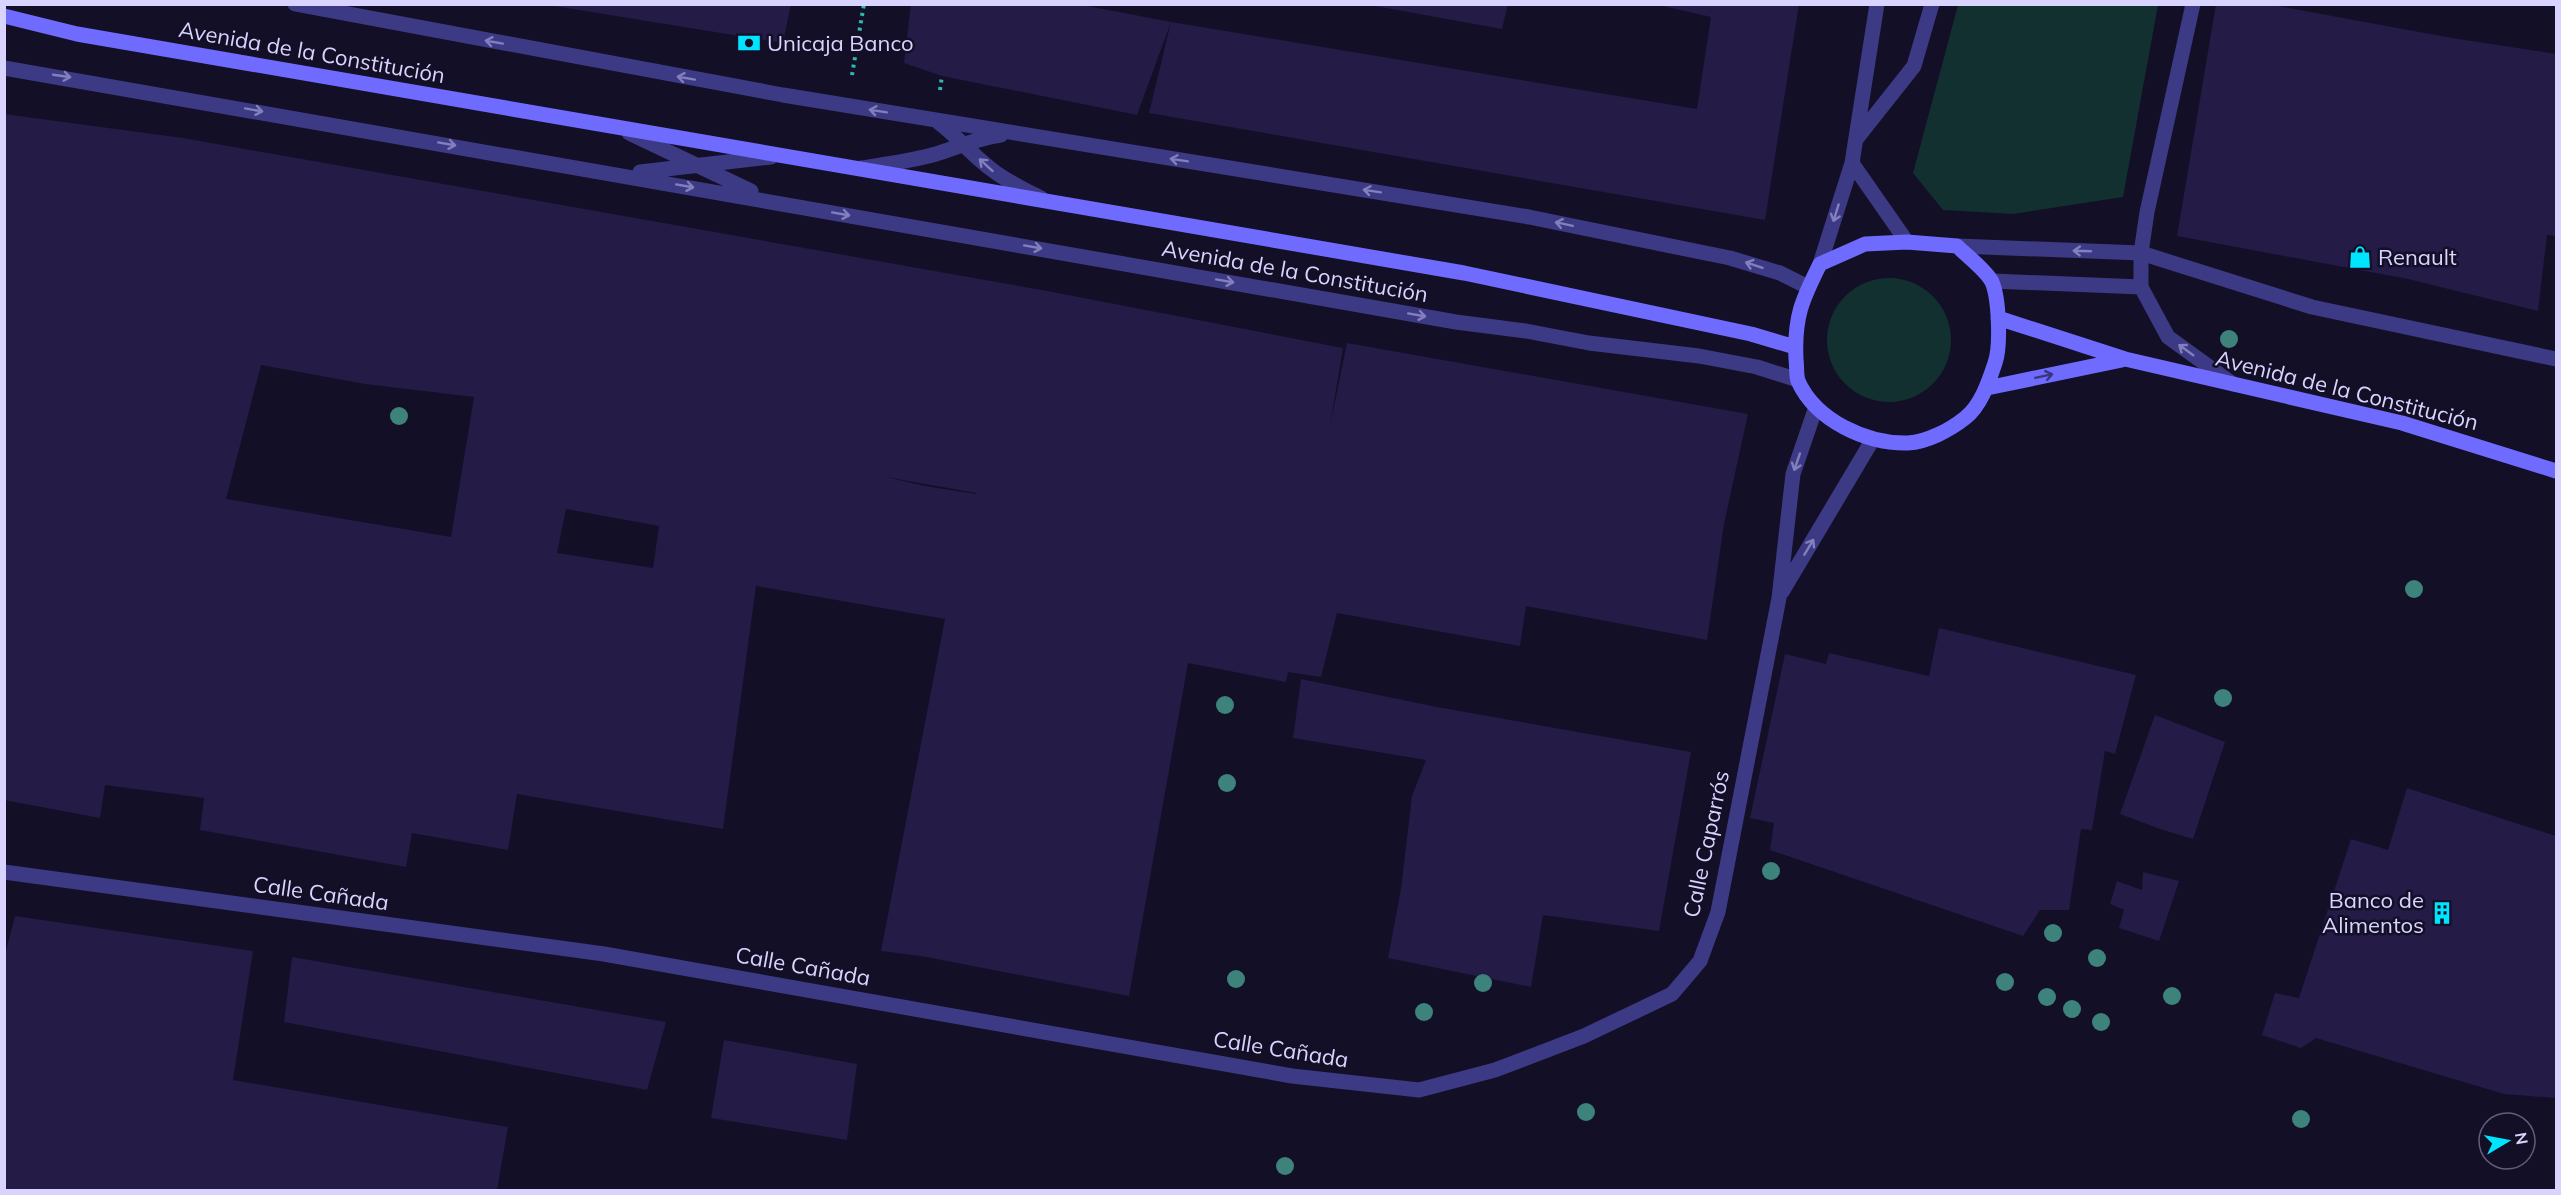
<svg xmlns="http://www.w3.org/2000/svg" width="2561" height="1195" viewBox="0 0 2561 1195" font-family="Mulish,sans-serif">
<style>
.green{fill:#12302f}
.building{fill:#241b47;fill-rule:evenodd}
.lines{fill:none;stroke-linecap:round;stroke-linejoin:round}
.path{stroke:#2fb8b0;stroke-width:4;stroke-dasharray:3 4.5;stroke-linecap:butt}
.service{stroke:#3d3a85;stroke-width:15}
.minor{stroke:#3d3a85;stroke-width:15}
.secondary{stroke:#6f6bff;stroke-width:15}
.tree{fill:#3d827b}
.oneway{stroke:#837fbc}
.oneway2{stroke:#38347d}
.labels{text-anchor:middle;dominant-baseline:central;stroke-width:5;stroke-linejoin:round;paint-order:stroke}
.poi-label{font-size:22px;fill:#d9d4ff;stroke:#130f26;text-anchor:start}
.street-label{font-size:22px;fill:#d9d4ff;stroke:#130f26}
</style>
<rect width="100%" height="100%" fill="#130f26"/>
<path class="green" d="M1958,5h200l-35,192 -110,17 -70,-4 -30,-37z
M1827 340a62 62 0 1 1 124 0a62 62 0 1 1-124 0Z"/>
<path class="building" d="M542,4h249l-8,39z
M911,4h166l94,18 -34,93 -195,-39 -38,-13z
M1364,4h144l-6,25z
M1654,4h145l-34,216 -616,-107 22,-91 526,87 14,-92z
M2216,4h51l185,34 104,16v182l-9,-1 -9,76 -130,-32 -231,-43z
M4,114l179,24 859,152 301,58 -13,78 17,-83 401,71 -24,110 -17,116 -181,-34 -6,40 -183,-33 -16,64 -33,-5 -2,10 -98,-19 -59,333 -208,-40 -40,-5 64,-332 -189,-33 -33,243 -206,-35 -9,56 -96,-17 -6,34 -206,-37 4,-32 -99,-13 -5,33 -96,-18zM261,365l104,19 109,13 -23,140 -225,-38zM886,477l90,16v1l-51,-8zM566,509l93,17 -6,42 -96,-15z
M1939,628l197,47 -21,79 -10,-3 -13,79 -11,-1 -12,81h-29l-17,26 -253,-86 4,-27 -24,-5 35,-164 41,10 3,-11 100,23z
M1301,679l136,28 254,45 -32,179 -116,-16 -12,72 -143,-29 13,-69 11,-93 14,-36 -133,-22z
M2155,715l70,27 -32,97 -33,-10 -40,-15z
M2407,788l149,48v262l-52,-4 -188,-56 -15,10 -39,-13 13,-42 24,5 52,-159 37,11z
M2143,872l36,9 -20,60 -40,-13 5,-18 -14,-6 7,-23 25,9z
M15,916l238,35 -20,129 275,47 -11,63h-493v-231z
M292,957l374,65 -19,68 -363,-68z
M724,1040l133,24 -10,76 -136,-22z"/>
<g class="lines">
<path class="path" d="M852,75l12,-71
M940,90l2,-14"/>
<path class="service" d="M295,4l488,91 746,122 201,41 50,15 28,14
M4,68l1452,254 70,9 63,12 110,13 58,11 41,13
M938,122c19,14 34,33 53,47 15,12 32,20 50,29
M629,133l122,58
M861,168c25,-4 51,-7 75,-14 22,-7 42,-16 65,-19
M640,172l131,-15"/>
<path class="minor" d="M2193,4l-46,208 -6,41v34l27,50 65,47
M1857,138l57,-72 18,-62
M1852,163l55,79
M1957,246l184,7 171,54 244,52
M1820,264l32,-101 25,-159
M1992,281l149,6
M1782,592l91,-153
M4,872l600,82 688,122 127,14 76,-20 89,-34 88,-42 28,-33 18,-49 61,-314 14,-124 23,-67"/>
<path class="secondary" d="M4,16l73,18 1387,239 287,61 44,13
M1907,242l50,4c9,9 30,25 35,36 7,16 9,64 3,81 -6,18 -14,43 -30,55 -15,12 -38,24 -57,25 -41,1 -92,-22 -110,-62 -2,-6 -1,-15 -2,-22 -2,-42 6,-59 24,-95l45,-20z
M1998,318l127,41 277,64 154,48
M1987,388l135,-28"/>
</g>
<g class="tree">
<circle cx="2229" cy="339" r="9"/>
<circle cx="399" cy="416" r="9"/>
<circle cx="2414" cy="589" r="9"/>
<circle cx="2223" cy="698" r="9"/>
<circle cx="1225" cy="705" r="9"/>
<circle cx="1227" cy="783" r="9"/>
<circle cx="1771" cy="871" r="9"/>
<circle cx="2053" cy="933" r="9"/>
<circle cx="2097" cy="958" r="9"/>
<circle cx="1236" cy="979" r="9"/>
<circle cx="2005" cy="982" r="9"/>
<circle cx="1483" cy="983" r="9"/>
<circle cx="2172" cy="996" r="9"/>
<circle cx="2047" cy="997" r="9"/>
<circle cx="2072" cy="1009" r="9"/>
<circle cx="1424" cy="1012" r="9"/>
<circle cx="2101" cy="1022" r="9"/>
<circle cx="1586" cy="1112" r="9"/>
<circle cx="2301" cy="1119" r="9"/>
<circle cx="1285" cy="1166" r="9"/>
</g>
<defs><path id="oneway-shaft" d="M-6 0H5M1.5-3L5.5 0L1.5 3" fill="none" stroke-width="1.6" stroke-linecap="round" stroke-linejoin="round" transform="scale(1.5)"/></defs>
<g class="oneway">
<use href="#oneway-shaft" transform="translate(494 42) rotate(-170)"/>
<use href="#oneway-shaft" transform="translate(62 76) rotate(8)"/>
<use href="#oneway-shaft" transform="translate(686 78) rotate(-170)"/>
<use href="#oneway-shaft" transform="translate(254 110) rotate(10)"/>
<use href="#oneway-shaft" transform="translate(878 111) rotate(-171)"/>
<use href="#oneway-shaft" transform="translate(447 144) rotate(10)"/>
<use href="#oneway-shaft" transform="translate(1179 160) rotate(-171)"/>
<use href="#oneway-shaft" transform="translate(986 165) rotate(-138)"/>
<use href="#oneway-shaft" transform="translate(685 186) rotate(10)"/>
<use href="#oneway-shaft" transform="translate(1372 191) rotate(-171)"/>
<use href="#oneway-shaft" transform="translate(1836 213) rotate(107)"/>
<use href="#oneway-shaft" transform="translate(841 214) rotate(10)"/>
<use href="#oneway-shaft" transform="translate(1564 224) rotate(-168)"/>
<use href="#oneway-shaft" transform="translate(1033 247) rotate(10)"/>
<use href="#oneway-shaft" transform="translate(2082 251) rotate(-178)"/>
<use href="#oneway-shaft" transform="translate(1754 265) rotate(-162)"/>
<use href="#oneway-shaft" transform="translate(1225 281) rotate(10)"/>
<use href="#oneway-shaft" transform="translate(1417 315) rotate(10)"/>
<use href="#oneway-shaft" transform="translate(2186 350) rotate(-144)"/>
<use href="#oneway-shaft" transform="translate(1797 462) rotate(109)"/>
<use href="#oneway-shaft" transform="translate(1809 547) rotate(-59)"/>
</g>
<use class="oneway2" href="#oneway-shaft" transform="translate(2044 376) rotate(-12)"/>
<defs>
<g id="bank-bare" transform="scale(1.8)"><path d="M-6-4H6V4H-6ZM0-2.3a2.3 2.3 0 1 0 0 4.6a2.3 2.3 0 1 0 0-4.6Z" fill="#00e5ff" stroke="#130f26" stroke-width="2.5" paint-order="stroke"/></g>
<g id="shop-bare" transform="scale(1.8)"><path d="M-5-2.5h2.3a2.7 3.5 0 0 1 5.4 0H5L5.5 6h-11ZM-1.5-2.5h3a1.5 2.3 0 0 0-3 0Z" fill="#00e5ff" stroke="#130f26" stroke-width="2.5" paint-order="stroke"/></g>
<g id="building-bare" transform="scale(1.8)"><path d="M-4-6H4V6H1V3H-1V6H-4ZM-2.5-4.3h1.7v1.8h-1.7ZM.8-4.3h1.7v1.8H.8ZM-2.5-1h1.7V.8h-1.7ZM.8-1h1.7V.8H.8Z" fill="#00e5ff" stroke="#130f26" stroke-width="2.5" paint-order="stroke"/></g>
</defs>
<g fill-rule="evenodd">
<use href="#bank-bare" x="749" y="43"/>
<use href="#shop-bare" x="2360" y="257"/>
<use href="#building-bare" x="2442" y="913"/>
</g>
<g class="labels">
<g class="poi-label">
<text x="767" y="43">Unicaja Banco</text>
<text x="2378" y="257">Renault</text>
<text x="2424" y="900" text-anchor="end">Banco de<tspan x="2424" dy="25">Alimentos</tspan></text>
</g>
<g class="street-label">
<text transform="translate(312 52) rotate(10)">Avenida de la Constitución</text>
<text transform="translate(1295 271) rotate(10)">Avenida de la Constitución</text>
<text transform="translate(2347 390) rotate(14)">Avenida de la Constitución</text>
<text transform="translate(1706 844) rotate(-78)">Calle Caparrós</text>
<text transform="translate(321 893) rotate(8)">Calle Cañada</text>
<text transform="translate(803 966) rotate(10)">Calle Cañada</text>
<text transform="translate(1281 1049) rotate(9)">Calle Cañada</text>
</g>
</g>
<rect width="2561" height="1195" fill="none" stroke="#d9d4ff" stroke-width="12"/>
<g transform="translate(2507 1141) rotate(80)"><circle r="28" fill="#130f26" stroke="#625e7d" stroke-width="1.5"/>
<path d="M0-4.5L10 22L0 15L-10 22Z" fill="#00e5ff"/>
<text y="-9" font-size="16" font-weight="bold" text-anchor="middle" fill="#d9d4ff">N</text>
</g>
</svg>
